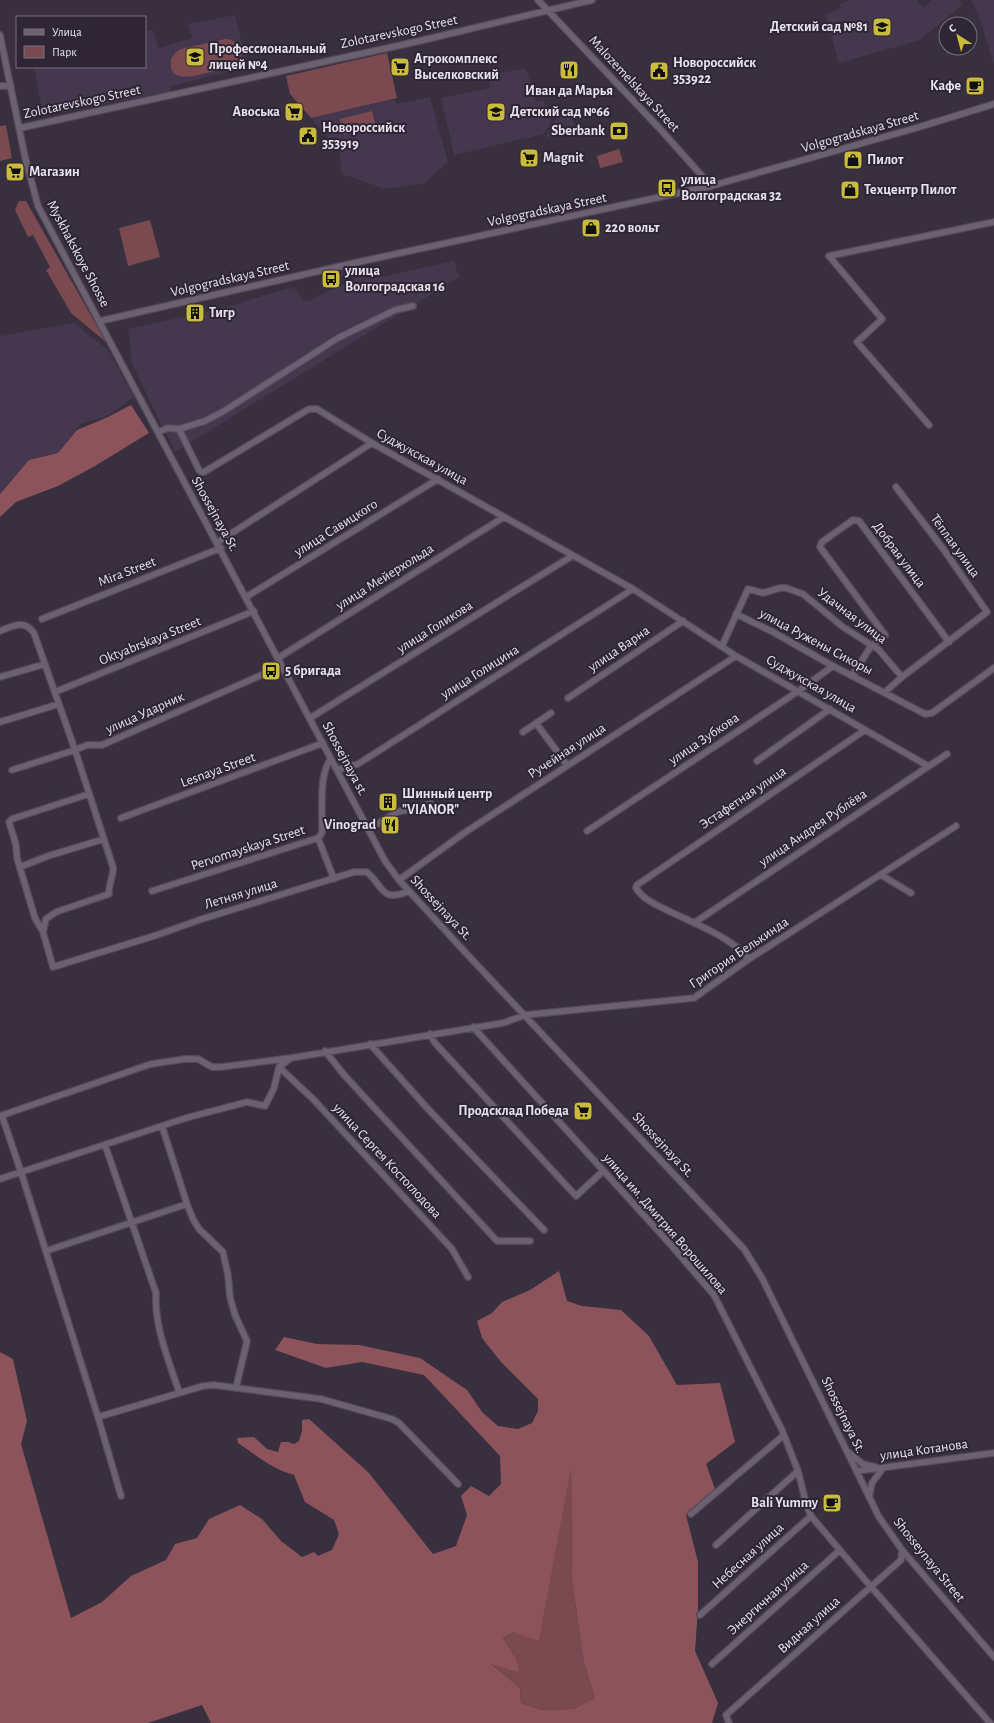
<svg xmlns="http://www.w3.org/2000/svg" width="994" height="1723" viewBox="0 0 994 1723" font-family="'Alegreya Sans',sans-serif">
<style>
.built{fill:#44374e}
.green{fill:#7a4a50}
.forest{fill:#8c535b;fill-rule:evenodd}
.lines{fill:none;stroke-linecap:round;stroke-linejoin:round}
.minor-casing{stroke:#534b5a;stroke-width:8}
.minor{stroke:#6b6173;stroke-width:5.5}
.labels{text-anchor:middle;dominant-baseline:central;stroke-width:4;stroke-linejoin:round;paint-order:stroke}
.poi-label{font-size:14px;font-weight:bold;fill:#e8e2ed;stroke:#2e2535;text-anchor:start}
.street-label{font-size:14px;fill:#e8e2ed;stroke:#2e2535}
</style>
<rect width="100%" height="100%" fill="#382f3f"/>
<path class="built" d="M851,0h66l6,8 9,-8h28l2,5 -42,35 -81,23 -14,-49 16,-6 -1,-4z
M971,0h23v65l-15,-49z
M235,15l13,52 -77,19v5l-128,25 -9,-49h111v-36l8,-1 6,18 33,-10 -4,-14z
M526,68l10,34 8,-2 7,22 -7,12 -90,21 -13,-57 49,-10 -1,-13z
M430,97l18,65 -25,22 -38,5 -43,-15 -3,-24 -28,-32 84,-19 2,5z
M570,107l6,22 -31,9 11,-19 -1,-9z
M454,261l5,16 -284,175 -43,-88 -4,-35 91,-20 74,-22 13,15 52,-25 18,1z
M74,323l34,27 26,47 -27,19 -27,8 -19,29 -34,10 -27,30v-157z"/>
<path class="green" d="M225,39c14,0 23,17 10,26 -6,4 -16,5 -24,7 -14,3 -44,14 -40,-13l4,-6 6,-4z
M387,53l10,45 -86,20 -21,-24 -4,-18z
M372,111l4,16 -32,8 -4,-16z
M6,125l6,33 -12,3v-35z
M619,149l4,13 -23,6 -3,-12z
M19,201h7l80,141 -35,-29 -25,-43 4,-3 -17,-32 -5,2 -13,-27z
M150,220l10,37 -32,9 -9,-38z
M571,1465l1,116 12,82 11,35 -22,11 -31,1 -21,-7 -1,-15 -30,-25 30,10 -3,-13 -14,-22 10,-6 26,8z"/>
<path class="forest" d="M131,405l18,28 -54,33 -37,20 -42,16 -16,15v-23l29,-34 29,-7 19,-23 31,-13z
M559,1271l8,30 15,5 39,4 28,26 28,49 43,-2 15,59 -29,22 9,25 -29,26 12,47v46l-3,43 23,52 -6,20h-501l-9,-18 -54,18h-148v-371l13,7 14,62 -6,23 50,174 31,-16 29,-26 35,-16 9,-16 22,-6 12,-19 31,-14 22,14 19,22 21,16 12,-5 4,4 14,-6 7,-16 -5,-14 -29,-18 -11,-27c-22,-6 -38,-20 -56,-32l-1,-5 17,-1 13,12 11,3 3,-10h7l6,2 5,-3 3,-10v-11l7,-1 60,54 64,81 23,-8 11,-31 -6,-19 10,-10 18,10 12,-12 -1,-28 -76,-81 -62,-13 -36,6 -51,-18 9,-13 33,7 42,1 61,13 47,32 15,22 16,14 20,3 14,-6 6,-12v-12l-37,-37 -19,-24 -5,-17 15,-8 10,-11 28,-12zM571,1468l1,113 12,82 11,35 -22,11 -31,1 -21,-7 -1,-15 -29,-24 29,9 -3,-13 -14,-22 10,-6 26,9z"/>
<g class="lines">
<g class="minor-casing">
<path id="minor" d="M538,0l123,130 50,56
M0,35l25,122 13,49 347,655 14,19 65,71 280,298 18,29 117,239 23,33 92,107
M0,86h11
M20,128l395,-86 177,-42
M413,306l-18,4 -57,28 -114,73 -19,10 -26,8 20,41 2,2h3l105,-63h8l55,34 261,146 103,67 192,110
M100,321l263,-60 348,-75 205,-58 78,-24
M929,425l-72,-83 25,-23 -53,-63 165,-34
M158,432l10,-4 11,1
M218,542l154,-99
M246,597l192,-118
M736,614l37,18 60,34 92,48 7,-1 62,-45
M42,619l179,-71
M0,631c13,-5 24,-12 34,2l41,117 38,117c1,10 -5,17 -4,27l-53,18 -10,7 -3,13 10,35 104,-32 42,-15 155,-48h13c17,15 14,31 42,19
M722,646l26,-57 15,4 17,-5h6l17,6 40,33 36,23 23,27
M278,658l226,-141
M852,676l19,-30 12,-8 2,-3 -65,-88 2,-5 31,-22 6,1 90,121
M0,677l45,-13
M55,692l199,-81
M885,692l17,-15 85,-65 -43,-62 -48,-63
M568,698l115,-77
M310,718l262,-162
M0,722l59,-18
M536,723l31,42
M523,732l28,-19
M757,761l73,-52
M12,770l63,-20 12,-5h15l180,-79
M337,770l21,-6 275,-175
M121,818l202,-75
M369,829l28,-17 34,-8
M587,831l210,-139 36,-26
M318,838l16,41
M20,867l28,-11 56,-17
M881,875l30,18
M399,880l65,-47 272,-177
M152,891l166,-53 4,-5c1,-20 -4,-59 9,-74
M694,923l253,-169
M43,932l-8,-14 -18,-60 -1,-13 -7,-23 3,-3 77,-25
M749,959c-15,-20 -55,-36 -78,-47 -12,-6 -28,-12 -35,-24l1,-3 228,-155
M473,1027l197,217 44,51 68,135 16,41 8,32 5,13 55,65 124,142
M430,1034l5,9 141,153 27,-25
M370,1044l58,65 116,121
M325,1051l20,25 152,165h33
M279,1067l35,33 138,149 16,28
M0,1116l151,-52 34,-5h13l14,8h9l70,-9 212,-35 22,-8 169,-17 55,-39 207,-133
M2,1116l19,56 165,-54 61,-16 18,4 9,-18 5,-21 12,-9
M162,1126l25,78 6,15 6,10 24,23 5,23 2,22 5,18 12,26 -11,47
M105,1145l51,148c-2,34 13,68 23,99
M0,1179l21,-7 77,245 105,-31 11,-1 107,14 71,20 7,4 59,61
M46,1251l141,-47
M98,1417l23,79
M848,1452l15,12 12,3
M857,1471l137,-18
M869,1497l3,-14 11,-15
M691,1514l93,-79
M716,1545l82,-74
M700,1615l111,-99
M712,1664l128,-114
M729,1723l-3,-8 175,-155 1,-10"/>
</g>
<use href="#minor" class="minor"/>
</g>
<defs>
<g id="school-square" transform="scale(1)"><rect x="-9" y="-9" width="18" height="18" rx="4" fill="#c9bb3b" stroke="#2e2535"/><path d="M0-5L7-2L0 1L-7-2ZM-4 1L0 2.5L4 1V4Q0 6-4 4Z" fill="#111"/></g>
<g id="university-square" transform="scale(1)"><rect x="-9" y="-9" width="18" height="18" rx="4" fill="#c9bb3b" stroke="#2e2535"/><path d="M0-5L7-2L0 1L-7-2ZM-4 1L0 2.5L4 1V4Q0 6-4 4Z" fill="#111"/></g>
<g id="supermarket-square" transform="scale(1)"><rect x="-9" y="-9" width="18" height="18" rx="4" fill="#c9bb3b" stroke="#2e2535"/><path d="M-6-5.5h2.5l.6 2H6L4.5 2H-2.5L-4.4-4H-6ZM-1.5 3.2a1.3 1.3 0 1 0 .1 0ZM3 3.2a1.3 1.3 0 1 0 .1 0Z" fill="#111"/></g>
<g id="restaurant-square" transform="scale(1)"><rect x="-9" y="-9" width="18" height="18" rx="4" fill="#c9bb3b" stroke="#2e2535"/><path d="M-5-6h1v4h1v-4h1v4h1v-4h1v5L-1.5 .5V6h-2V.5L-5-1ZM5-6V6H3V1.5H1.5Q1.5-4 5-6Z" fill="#111"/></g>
<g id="civic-square" transform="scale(1)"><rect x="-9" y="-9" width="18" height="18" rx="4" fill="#c9bb3b" stroke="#2e2535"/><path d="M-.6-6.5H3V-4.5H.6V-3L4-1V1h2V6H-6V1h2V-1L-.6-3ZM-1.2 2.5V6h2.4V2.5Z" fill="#111"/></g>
<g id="cafe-square" transform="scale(1)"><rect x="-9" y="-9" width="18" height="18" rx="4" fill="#c9bb3b" stroke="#2e2535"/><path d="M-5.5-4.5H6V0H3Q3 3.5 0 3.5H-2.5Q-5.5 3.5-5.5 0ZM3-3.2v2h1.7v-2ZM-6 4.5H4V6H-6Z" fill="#111"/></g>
<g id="bank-square" transform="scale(1)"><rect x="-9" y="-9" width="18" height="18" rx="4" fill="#c9bb3b" stroke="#2e2535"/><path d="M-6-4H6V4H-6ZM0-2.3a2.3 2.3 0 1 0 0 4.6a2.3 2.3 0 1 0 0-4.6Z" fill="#111"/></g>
<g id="shop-square" transform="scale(1)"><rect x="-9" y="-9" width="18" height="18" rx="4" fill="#c9bb3b" stroke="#2e2535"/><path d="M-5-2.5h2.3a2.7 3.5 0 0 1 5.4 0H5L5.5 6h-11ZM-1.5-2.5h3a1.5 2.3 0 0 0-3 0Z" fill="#111"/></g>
<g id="bus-square" transform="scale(1)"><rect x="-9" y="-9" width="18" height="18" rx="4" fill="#c9bb3b" stroke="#2e2535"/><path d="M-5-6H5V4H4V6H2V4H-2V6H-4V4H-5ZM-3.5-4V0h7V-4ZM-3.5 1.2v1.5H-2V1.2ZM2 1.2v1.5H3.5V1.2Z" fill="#111"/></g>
<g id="building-square" transform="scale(1)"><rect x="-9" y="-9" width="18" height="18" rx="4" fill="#c9bb3b" stroke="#2e2535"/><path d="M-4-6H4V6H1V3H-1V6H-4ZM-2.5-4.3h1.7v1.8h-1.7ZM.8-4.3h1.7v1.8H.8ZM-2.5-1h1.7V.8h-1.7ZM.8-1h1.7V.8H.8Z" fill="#111"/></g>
</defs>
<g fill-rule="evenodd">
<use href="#school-square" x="882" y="27"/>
<use href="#university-square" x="195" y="57"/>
<use href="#supermarket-square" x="400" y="67"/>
<use href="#restaurant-square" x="569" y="70"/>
<use href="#civic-square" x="659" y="71"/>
<use href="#cafe-square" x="975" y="86"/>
<use href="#supermarket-square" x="294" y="112"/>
<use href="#school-square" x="496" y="112"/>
<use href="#bank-square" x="619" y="131"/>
<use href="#civic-square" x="308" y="136"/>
<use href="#supermarket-square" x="529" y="158"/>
<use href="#shop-square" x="853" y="160"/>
<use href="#supermarket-square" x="15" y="172"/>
<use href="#bus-square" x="667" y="188"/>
<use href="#shop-square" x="850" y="190"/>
<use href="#shop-square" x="591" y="228"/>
<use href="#bus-square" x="331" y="279"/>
<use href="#building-square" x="195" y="313"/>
<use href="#bus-square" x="271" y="671"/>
<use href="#building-square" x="388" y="802"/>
<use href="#restaurant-square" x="390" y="825"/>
<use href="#supermarket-square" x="583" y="1111"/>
<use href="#cafe-square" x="832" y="1503"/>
</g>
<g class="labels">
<g class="poi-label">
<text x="868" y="27" text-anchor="end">Детский сад №81</text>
<text x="209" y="49">Профессиональный<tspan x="209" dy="16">лицей №4</tspan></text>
<text x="414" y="59">Агрокомплекс<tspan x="414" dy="16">Выселковский</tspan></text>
<text x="673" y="63">Новороссийск<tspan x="673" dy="16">353922</tspan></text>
<text x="961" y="86" text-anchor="end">Кафе</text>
<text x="569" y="91" text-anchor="middle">Иван да Марья</text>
<text x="280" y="112" text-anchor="end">Авоська</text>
<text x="510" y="112">Детский сад №66</text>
<text x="322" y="128">Новороссийск<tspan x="322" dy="16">353919</tspan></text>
<text x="605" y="131" text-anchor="end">Sberbank</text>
<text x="543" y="158">Magnit</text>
<text x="867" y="160">Пилот</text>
<text x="29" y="172">Магазин</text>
<text x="681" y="180">улица<tspan x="681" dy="16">Волгоградская 32</tspan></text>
<text x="864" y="190">Техцентр Пилот</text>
<text x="605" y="228">220 вольт</text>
<text x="345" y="271">улица<tspan x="345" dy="16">Волгоградская 16</tspan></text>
<text x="209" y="313">Тигр</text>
<text x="285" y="671">5 бригада</text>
<text x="402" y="794">Шинный центр<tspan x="402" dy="16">"VIANOR"</tspan></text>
<text x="376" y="825" text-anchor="end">Vinograd</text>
<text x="569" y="1111" text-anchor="end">Продсклад Победа</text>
<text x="818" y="1503" text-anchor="end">Bali Yummy</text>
</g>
<g class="street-label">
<text transform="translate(399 32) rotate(-12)">Zolotarevskogo Street</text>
<text transform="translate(634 84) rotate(47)">Malozemelskaya Street</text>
<text transform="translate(82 102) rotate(-12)">Zolotarevskogo Street</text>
<text transform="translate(860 132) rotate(-16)">Volgogradskaya Street</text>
<text transform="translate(547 210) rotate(-12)">Volgogradskaya Street</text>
<text transform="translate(78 254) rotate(62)">Myskhakskoye Shosse</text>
<text transform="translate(230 279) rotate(-13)">Volgogradskaya Street</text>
<text transform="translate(422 457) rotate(29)">Суджукская улица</text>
<text transform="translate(215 514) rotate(61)">Shossejnaya St.</text>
<text transform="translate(336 528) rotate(-32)">улица Савицкого</text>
<text transform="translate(955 546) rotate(54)">Тёплая улица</text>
<text transform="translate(899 555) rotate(53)">Добрая улица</text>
<text transform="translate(127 572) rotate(-21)">Mira Street</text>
<text transform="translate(385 577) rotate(-32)">улица Мейерхольда</text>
<text transform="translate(852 616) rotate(37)">Удачная улица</text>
<text transform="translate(435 627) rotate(-32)">улица Голикова</text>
<text transform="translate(150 641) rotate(-22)">Oktyabrskaya Street</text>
<text transform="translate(816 642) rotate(28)">улица Ружены Сикоры</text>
<text transform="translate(619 649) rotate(-34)">улица Варна</text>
<text transform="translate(480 672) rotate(-32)">улица Голицина</text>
<text transform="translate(811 684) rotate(30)">Суджукская улица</text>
<text transform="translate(145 713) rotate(-24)">улица Ударник</text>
<text transform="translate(704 739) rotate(-34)">улица Зубкова</text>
<text transform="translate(567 751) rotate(-33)">Ручейная улица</text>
<text transform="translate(345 759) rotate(62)">Shossejnaya st.</text>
<text transform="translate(218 770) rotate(-20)">Lesnaya Street</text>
<text transform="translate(743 798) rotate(-34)">Эстафетная улица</text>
<text transform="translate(813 828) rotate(-34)">улица Андрея Рублёва</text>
<text transform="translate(248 848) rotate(-18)">Pervomayskaya Street</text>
<text transform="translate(241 894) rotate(-17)">Летняя улица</text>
<text transform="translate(441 908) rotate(47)">Shossejnaya St.</text>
<text transform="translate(739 953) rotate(-34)">Григория Белькинда</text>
<text transform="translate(663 1145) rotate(47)">Shossejnaya St.</text>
<text transform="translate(387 1161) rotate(47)">улица Сергея Костоглодова</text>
<text transform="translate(665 1224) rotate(49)">улица им. Дмитрия Ворошилова</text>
<text transform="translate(843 1415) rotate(64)">Shossejnaya St.</text>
<text transform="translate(924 1450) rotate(-8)">улица Котанова</text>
<text transform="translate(748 1556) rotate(-42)">Небесная улица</text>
<text transform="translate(929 1560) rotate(51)">Shosseynaya Street</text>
<text transform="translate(768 1598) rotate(-42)">Энергичная улица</text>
<text transform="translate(809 1625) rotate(-42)">Видная улица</text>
</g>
</g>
<rect x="16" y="16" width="130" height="52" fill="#2e2535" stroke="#78717f"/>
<rect x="24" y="29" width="20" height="6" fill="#6b6173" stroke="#78717f"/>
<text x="52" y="36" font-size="12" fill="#e8e2ed">Улица</text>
<rect x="24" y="46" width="20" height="12" fill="#7a4a50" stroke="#78717f"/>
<text x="52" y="56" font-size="12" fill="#e8e2ed">Парк</text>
<g transform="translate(958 36) rotate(324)"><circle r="19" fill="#2e2535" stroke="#78717f"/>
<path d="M0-3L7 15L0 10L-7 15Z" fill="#c9bb3b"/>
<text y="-6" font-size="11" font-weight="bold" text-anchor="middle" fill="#e8e2ed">С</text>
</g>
</svg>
